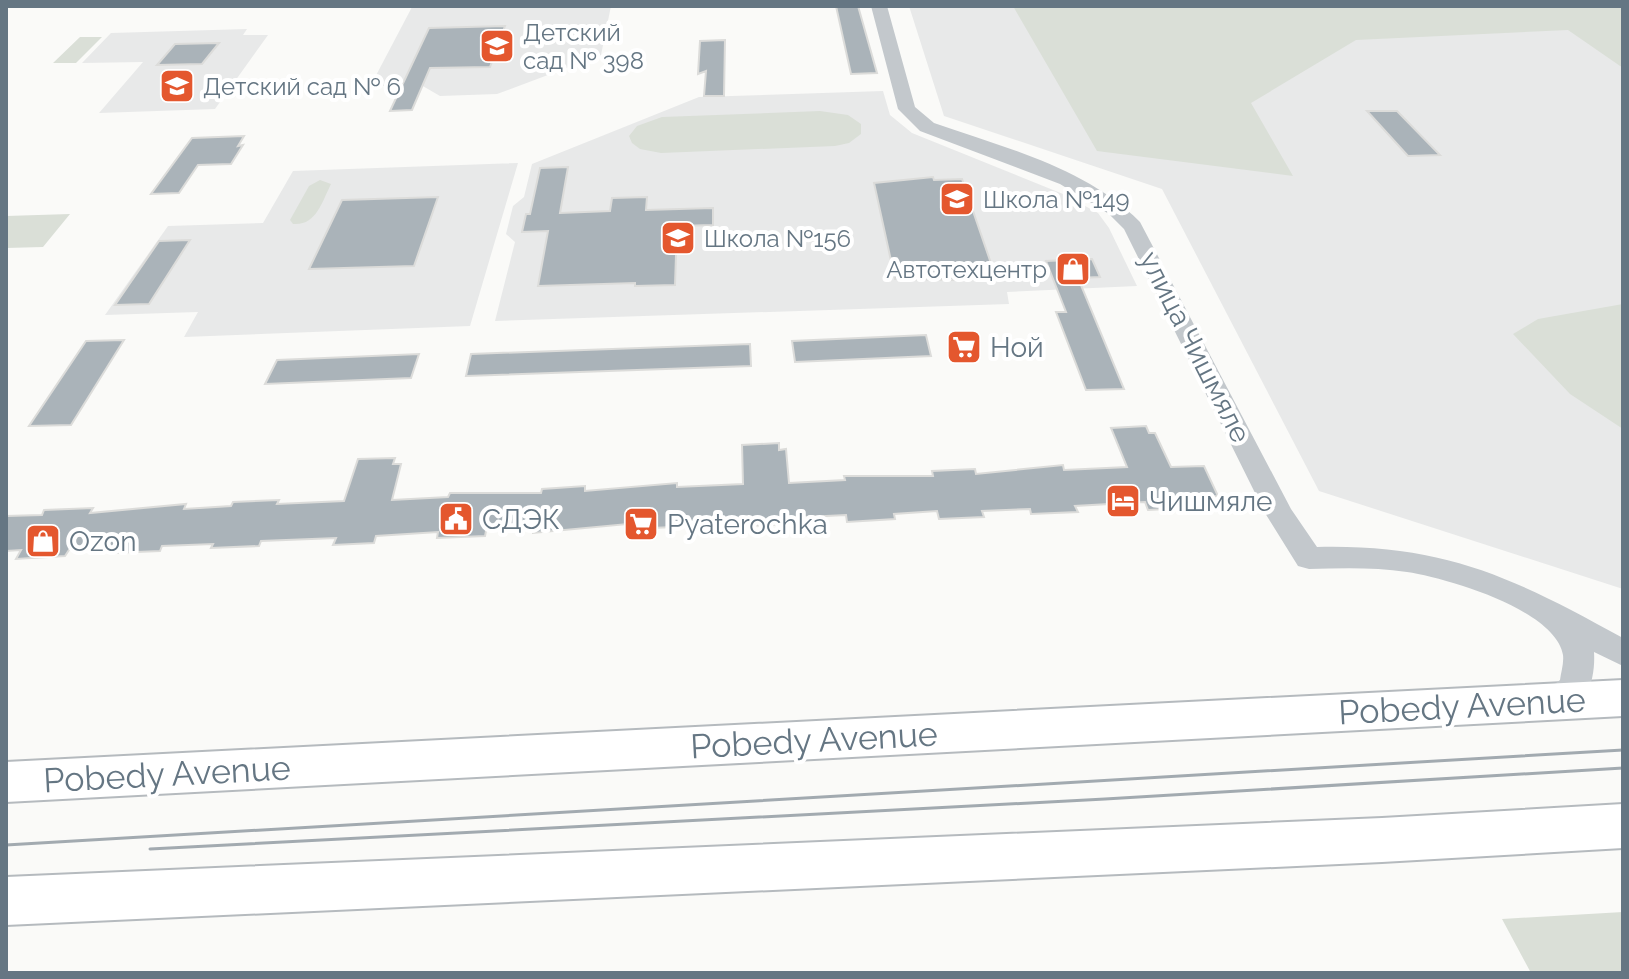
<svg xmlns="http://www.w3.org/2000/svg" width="1629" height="979" viewBox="0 0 1629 979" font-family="Raleway,sans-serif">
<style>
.built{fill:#e8e9e9}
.green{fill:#dadfd7}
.building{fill:#aab3b9;stroke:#dcdcda;stroke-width:2}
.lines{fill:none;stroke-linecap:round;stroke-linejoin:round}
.major-casing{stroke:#b5babe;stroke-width:4}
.minor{fill:#c3c8cc;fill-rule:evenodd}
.major{fill:#fff;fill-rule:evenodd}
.tram{stroke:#a2aab0;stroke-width:3}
.labels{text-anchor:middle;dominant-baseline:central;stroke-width:8;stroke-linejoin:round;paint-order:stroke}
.far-poi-label{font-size:24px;fill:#657683;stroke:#fff;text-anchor:start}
.poi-label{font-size:28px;fill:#657683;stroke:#fff;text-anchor:start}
.street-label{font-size:28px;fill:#657683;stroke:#fff}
.near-street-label{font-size:34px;fill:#657683;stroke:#fff}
</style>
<rect width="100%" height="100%" fill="#fafaf8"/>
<path class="built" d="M611,6l-10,49 -104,39 -57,2 -19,-11 -44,1 -5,-3 40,-76z
M909,6h714v583l-304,-98 -157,-302 -218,-73z
M247,29l-4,6h25l-53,74 -116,4 44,-51 -61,1 29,-30z
M883,91l7,24 22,18 151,61 35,19 11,15 28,58 -130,6 2,12 -514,17 20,-79 -9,-8 7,-28 11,-9 8,-33 167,-67z
M518,163l-48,163 -286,11 14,-25 -93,3 63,-89 95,-3 30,-52z"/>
<path class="green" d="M1013,6h610v62l-55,-38 -212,10 -105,63 42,73 -196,-25z
M80,37h22l-26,26h-23z
M820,111l28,4 13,9v10l-12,9 -14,3 -174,7 -21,-4 -8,-6 -3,-7 8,-10 25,-9z
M320,180l11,4c-9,18 -15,42 -38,40l-3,-4 19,-34z
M70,214l-27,33 -37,1v-32z
M1623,304v125l-53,-35 -57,-60 25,-15z
M1623,912v61h-92l-29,-54z"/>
<path class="building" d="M836,6h22l19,67 -26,1z
M505,26l-15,41 -60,1 -18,42 -22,1 39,-83z
M725,40l-1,56h-20l2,-25 -8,3 2,-33z
M219,43l-17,21 -45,1 18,-21z
M1367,111h30l43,44 -32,1z
M244,136l-6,10 5,-1 -12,19 -33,1 -19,28 -28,1 41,-56z
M568,167l-8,46 50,-2 2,-13 35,-1 -1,13 67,-2v17l-36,1 -2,59 -40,1v-3l-97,3 10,-55 -26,1 4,-18h4l10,-46z
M933,177l1,3 28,-1 33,96 -32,1 1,4 -69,-1 -21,-96z
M438,197l-24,69 -105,3 33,-69z
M190,240l-41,64 -34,1 44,-64z
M1092,259l8,18 -22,1 46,111 -38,1 -30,-78h10l-20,-51z
M926,335l5,21 -136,6 -3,-21z
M124,340l-53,85 -42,1 57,-85z
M750,344l1,22 -285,10 5,-22z
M419,354l-8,24 -146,6 12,-24z
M1146,426l3,7h6l16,34 33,-1 14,30 -36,2 4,10 -38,2 -3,-8 -70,4 3,6 -47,2 -1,-5 -48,2 2,6 -45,2 -2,-8 -43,3 1,5 -48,3 -1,-7 -61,3 1,6 -38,2 -1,-7 -71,4 -1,4 -49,2 1,-5 -94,9v-4l-47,2 -1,5 -48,2 1,-6 -62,4 -2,7 -41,2 3,-7 -75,3 -2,5 -48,2 2,-4 -51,2 -2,5 -47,2 3,-6 -47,3 -4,6 -49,3 5,-9 -15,1v-35l36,-1 2,-5 49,-2 -3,5 96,-9 -2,5 47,-3 2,-4 46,-2 -2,4 67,-3 14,-42 37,-1 -2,6h8l-9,36 56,-3 2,-4h91l1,-4 43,-3v5l92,-8v4l66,-3 -1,-39 37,-2v7l7,-1 3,34 56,-3 -1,-4h89l-1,-5 43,-2 1,5 87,-9 1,5 63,-3 -16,-39z"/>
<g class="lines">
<g class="major-casing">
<path id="major" d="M1623,680v36l-1617,86v-40z
M1623,804v44l-241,14 -1376,63v-48l1376,-59z"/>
</g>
<path class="minor" d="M871,6h16l28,101 19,16c71,25 151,44 206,99l151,287 26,38c128,-3 197,31 306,91v28l-29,-14c2,29 -10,72 -48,59l-5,-10 5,-10 14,-11c1,-8 4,-17 3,-25 -7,-45 -116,-77 -156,-83 -32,-5 -65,-4 -98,-3l-11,-3 -33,-53 -141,-284 -15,-15 -49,-30 -140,-53 -22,-22z"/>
<use href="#major" class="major"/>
<path class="tram" d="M6,845l1617,-95
M150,849l955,-50 518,-31"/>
</g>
<defs>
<g id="school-square" transform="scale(1.8)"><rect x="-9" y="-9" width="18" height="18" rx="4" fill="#e4572e" stroke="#fff"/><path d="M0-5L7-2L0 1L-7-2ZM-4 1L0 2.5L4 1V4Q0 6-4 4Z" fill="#fff"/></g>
<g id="shop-square" transform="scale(1.8)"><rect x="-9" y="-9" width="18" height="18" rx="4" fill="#e4572e" stroke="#fff"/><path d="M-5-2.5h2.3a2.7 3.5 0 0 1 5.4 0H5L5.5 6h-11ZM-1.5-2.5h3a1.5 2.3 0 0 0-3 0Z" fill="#fff"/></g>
<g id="supermarket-square" transform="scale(1.8)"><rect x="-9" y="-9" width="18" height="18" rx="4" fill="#e4572e" stroke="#fff"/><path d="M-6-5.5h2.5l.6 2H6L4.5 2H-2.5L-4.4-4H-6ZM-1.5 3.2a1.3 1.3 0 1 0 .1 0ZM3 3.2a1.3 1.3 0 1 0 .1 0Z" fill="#fff"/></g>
<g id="hotel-square" transform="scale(1.8)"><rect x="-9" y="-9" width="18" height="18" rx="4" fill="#e4572e" stroke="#fff"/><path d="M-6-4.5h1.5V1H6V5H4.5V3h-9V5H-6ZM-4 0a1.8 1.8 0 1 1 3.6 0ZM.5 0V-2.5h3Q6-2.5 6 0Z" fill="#fff"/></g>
<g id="civic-square" transform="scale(1.8)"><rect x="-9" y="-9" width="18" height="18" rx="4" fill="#e4572e" stroke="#fff"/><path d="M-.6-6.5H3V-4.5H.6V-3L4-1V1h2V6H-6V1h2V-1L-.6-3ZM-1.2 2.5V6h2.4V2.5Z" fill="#fff"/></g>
</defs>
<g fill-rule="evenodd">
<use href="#school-square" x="497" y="46"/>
<use href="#school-square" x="177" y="86"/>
<use href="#school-square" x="957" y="199"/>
<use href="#school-square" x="678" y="238"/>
<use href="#shop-square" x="1073" y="269"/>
<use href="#supermarket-square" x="964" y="347"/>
<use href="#hotel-square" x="1123" y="501"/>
<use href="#civic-square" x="456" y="519"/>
<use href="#supermarket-square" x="641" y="524"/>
<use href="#shop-square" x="43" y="541"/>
</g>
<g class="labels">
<g class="far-poi-label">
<text x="523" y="32">Детский<tspan x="523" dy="28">сад № 398</tspan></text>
<text x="203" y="86">Детский сад № 6</text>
<text x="983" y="199">Школа №149</text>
<text x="704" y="238">Школа №156</text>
<text x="1047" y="269" text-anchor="end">Автотехцентр</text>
</g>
<g class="poi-label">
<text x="990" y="347">Ной</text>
<text x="1149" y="501">Чишмяле</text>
<text x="482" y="519">СДЭК</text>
<text x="667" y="524">Pyaterochka</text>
<text x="69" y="541">Ozon</text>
</g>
<g class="street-label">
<text transform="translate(1195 347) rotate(63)">улица Чишмяле</text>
</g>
<g class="near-street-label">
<text transform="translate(1462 706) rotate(-3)">Pobedy Avenue</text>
<text transform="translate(814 740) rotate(-3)">Pobedy Avenue</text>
<text transform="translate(167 774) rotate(-3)">Pobedy Avenue</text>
</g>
</g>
<rect width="1629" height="979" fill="none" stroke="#657683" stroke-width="16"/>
</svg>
